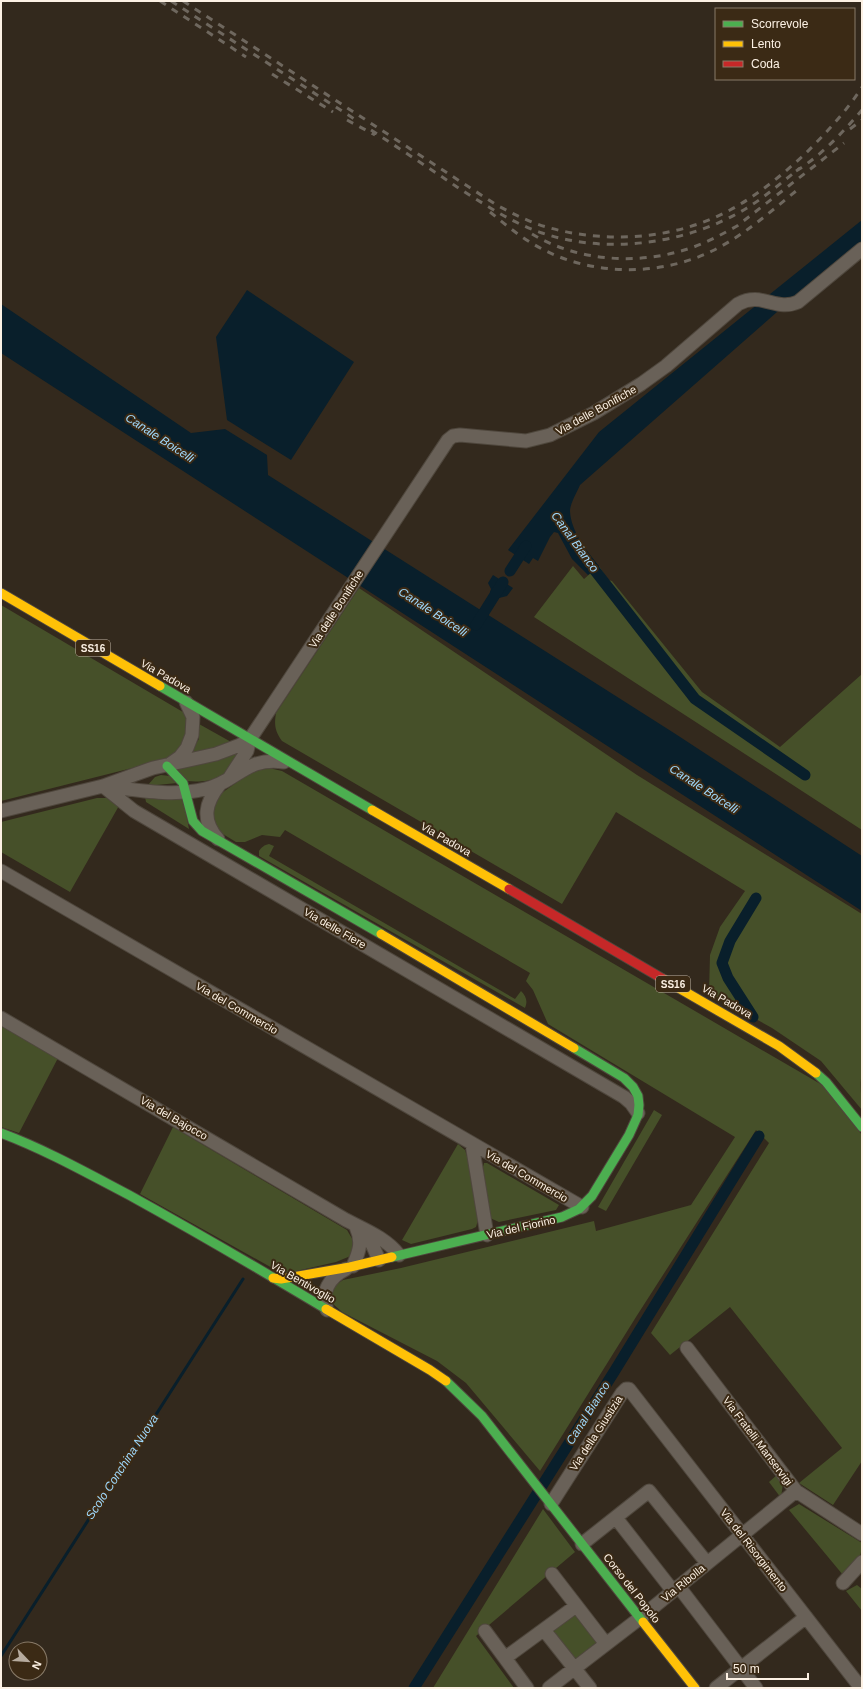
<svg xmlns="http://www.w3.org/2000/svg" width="863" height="1689" viewBox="0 0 863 1689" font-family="Helvetica,sans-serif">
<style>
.green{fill:#465029}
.water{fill:#091f2b}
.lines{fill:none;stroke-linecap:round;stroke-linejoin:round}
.stream{stroke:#091f2b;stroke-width:3}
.canal{stroke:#091f2b;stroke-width:11}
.street-casing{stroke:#4f473d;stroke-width:15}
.fast-casing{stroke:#4f473d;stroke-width:11}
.slow-casing{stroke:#4f473d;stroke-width:11}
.jam-casing{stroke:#4f473d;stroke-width:11}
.street{stroke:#696158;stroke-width:13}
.fast{stroke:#4caf50;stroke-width:9}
.slow{stroke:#ffc107;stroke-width:9}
.jam{stroke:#c62828;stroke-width:9}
.rail{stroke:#6e675e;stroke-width:3;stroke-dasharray:7 7;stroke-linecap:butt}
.labels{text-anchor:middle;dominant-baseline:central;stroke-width:4;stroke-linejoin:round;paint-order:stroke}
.shield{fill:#3b2a15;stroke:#c2b5a6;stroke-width:1}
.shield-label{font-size:10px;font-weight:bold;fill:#fcf1e4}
.street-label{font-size:11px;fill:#fcf1e4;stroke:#3b2a15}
.water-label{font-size:12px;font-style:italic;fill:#9fd9fd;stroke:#3b2a15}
</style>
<rect width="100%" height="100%" fill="#33291d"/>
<path class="green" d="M573,566l11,13 15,-13 9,14 4,1 90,111 78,55 82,-73v156l-328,-213z
M359,588l278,187 225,139v160c-3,10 0,24 0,36l-41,-49 -49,-33 -63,-35 1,-38 10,-28 25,-36 -129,-79 -54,92 -280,-163c-7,-10 -8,-16 -6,-28z
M1,605l187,110 2,15 -8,19 -14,10 -167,42z
M199,724l34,19 -47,15 13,-19z
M237,754c2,25 -31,29 -50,27l-11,-13z
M269,768l13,3 542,315 38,49v326l-29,44 -34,-22 43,-35 -112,-141 -60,48 -19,-22 118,-190 -13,-13 -120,187 -96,154 -74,-88 -29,-22 -95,-49 -11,-10v-7l3,-9 9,-6 58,-12 193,-47 2,10 95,-26 44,-68 -187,-113 -15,-34 -7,-9 4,-8 -245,-143 -5,7 -18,-2 -17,7h-9l-18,-11 -5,-9 -1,-10 7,-17 32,-23z
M161,775l9,1 7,7 -30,3 8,-9z
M145,797h38l6,32 -43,-27z
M97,798h10l13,6 -50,88 -69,-40v-30z
M269,844l5,2 -5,10 246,143 6,-8c5,5 7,10 4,17l-266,-152v-5c3,-4 5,-6 10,-7z
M1,1025l57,33 -39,75 -18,-6z
M654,1110l8,5 -56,96 -8,-4z
M173,1127l174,103 7,12 -1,13 -17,7 -53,12 -143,-80z
M458,1144l7,6 3,9 10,61 -2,7 -4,2 -61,15 -9,-4z
M484,1163h3l72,42 -3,5 -57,12 -9,-4 -7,-51z
M777,1475l6,8 -2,15 -12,-16z
M799,1504l63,39c0,16 -7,23 -19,32l-54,-65z
M543,1509l32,43 -99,84 38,52h-81z
M857,1585l5,4v22l-16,-20z
M576,1610l23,31 -26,20 -23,-31z"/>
<path class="water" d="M862,220v23l-85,69 -197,173c-3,7 -10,19 -10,26 1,21 17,40 29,55l-11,9 -16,-16 -14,-26 -4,-1 -4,5 -12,24 -5,-3 -4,6 -21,-14 91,-118z
M247,290l107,72 -63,98 -64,-40 -11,-83z
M1,304l190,129 34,-4 42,26 1,20 406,258 188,123v55l-861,-558z
M493,575l20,13 -6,8 -8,2 -9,-6 1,-3 -3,-6z"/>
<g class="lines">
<path class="stream" d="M1,1656l242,-377"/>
<path class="canal" d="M586,559l109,140 110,76
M510,571l16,-25
M476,625l27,-43
M753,1017l-25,-39 -6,-15 8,-22 26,-43
M414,1688l200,-316 145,-236"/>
<g class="street-casing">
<path id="street" d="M170,764l10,-7 7,-9 5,-13 1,-18 -7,-15
M230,777l17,-26 3,-12 198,-299 5,-4 7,-1 66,6 24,-6 44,-22 47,-29 25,-18 72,-62c24,-13 38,8 60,-2l64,-53
M103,786l31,25 490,286 7,6 7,10
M105,786c32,4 68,11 100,3 32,-7 41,-33 79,-27
M1,811l102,-25 50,-18 63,-14 24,-9 10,-6
M218,839c-17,-19 -13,-36 2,-55
M1,871l581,336
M1,1018l345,202c19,10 40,18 53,35
M472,1144l15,91
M360,1231l12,13 7,16
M353,1266c6,-14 10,-24 3,-39
M327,1310c-7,-18 3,-33 19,-41
M687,1348l109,143 66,43
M551,1504l71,-111 4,-4h3l232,299
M616,1518l57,73
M582,1544l67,-53 58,72
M552,1574l54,70
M843,1583l19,-21
M679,1587l77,101
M544,1630l46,58
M485,1631l42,57
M505,1658l71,-52
M549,1688l91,-70 156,-127
M716,1688l90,-71"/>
</g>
<g class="fast-casing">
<path id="fast" d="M160,686l212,124
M167,766l16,17 10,38 9,10 179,103
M816,1073l10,9 36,45
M1,1133c45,17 86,40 128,62 67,37 132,75 197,114
M392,1257l170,-40 17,-8 13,-13 37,-61 9,-20 1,-10 -1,-9 -5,-9 -9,-9 -50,-30
M446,1381l36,35 161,206"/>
</g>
<g class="slow-casing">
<path id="slow" d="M1,593l159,93
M372,810l137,79
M381,934l193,114
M663,979l116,67 37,27
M273,1278l8,1 69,-12 42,-10
M326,1309l104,61 16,11
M643,1622l52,66"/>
</g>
<g class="jam-casing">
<path id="jam" d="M509,889l154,90"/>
</g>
<use href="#street" class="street"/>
<use href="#fast" class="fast"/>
<use href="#slow" class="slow"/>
<use href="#jam" class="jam"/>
<path class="rail" d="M160,1l86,56
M171,1l185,119
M183,1l312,203c18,10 36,19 55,24 59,16 127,11 180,-18 28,-15 52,-35 75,-56 21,-21 41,-42 57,-67
M272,74l61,38
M347,120l28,15
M850,129l12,-9
M371,130c29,19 58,38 86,57 27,17 55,36 85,46 66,22 146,11 205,-25 18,-11 35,-26 53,-40
M796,171c26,-16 46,-38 66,-61
M490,212c17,14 34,28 54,38 51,26 117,26 168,1 31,-15 57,-38 84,-60
M532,234c43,26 101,31 149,17 19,-5 38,-15 56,-25l107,-83"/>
</g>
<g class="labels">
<g class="shield">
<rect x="76" y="640" width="34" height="16" rx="3"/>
<rect x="656" y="976" width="34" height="16" rx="3"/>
</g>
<g class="shield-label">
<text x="93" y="648">SS16</text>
<text x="673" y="984">SS16</text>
</g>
<g class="street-label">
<text transform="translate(596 410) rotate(-29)">Via delle Bonifiche</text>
<text transform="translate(336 609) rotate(-57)">Via delle Bonifiche</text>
<text transform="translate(166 676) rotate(30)">Via Padova</text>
<text transform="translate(446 839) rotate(30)">Via Padova</text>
<text transform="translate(335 928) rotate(30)">Via delle Fiere</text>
<text transform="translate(727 1001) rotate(30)">Via Padova</text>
<text transform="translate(237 1008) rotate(30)">Via del Commercio</text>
<text transform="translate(174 1118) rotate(30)">Via del Bajocco</text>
<text transform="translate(527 1176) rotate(30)">Via del Commercio</text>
<text transform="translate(521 1227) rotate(-13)">Via del Fiorino</text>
<text transform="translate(303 1282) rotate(30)">Via Bentivoglio</text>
<text transform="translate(596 1433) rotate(-57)">Via della Giustizia</text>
<text transform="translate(758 1441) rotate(53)">Via Fratelli Manservigi</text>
<text transform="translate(754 1550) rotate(52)">Via del Risorgimento</text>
<text transform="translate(683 1583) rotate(-39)">Via Ribolla</text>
<text transform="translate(632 1588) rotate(52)">Corso del Popolo</text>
</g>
<g class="water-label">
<text transform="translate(160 438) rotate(33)">Canale Boicelli</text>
<text transform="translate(575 542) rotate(54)">Canal Bianco</text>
<text transform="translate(433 612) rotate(33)">Canale Boicelli</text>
<text transform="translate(704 789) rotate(33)">Canale Boicelli</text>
<text transform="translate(588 1413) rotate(-58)">Canal Bianco</text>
<text transform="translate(122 1467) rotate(-57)">Scolo Conchina Nuova</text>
</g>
</g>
<rect width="863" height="1689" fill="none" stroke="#fcf1e4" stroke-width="4"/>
<rect x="715" y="8" width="140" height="72" fill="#3b2a15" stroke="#887a68"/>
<rect x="723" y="21" width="20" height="6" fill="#4caf50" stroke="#887a68"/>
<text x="751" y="28" font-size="12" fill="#fcf1e4">Scorrevole</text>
<rect x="723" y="41" width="20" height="6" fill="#ffc107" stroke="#887a68"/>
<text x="751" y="48" font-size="12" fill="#fcf1e4">Lento</text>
<rect x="723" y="61" width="20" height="6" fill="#c62828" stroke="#887a68"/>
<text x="751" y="68" font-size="12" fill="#fcf1e4">Coda</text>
<g transform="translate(28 1661) rotate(115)"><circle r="19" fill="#3b2a15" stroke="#887a68"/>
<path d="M0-3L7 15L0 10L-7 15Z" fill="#b6ab9e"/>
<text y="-6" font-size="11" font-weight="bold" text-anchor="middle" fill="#fcf1e4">N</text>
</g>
<path d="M727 1673v6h81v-6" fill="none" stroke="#fcf1e4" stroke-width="2"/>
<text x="733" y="1673" font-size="12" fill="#fcf1e4" stroke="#3b2a15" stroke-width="3" paint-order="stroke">50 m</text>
</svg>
